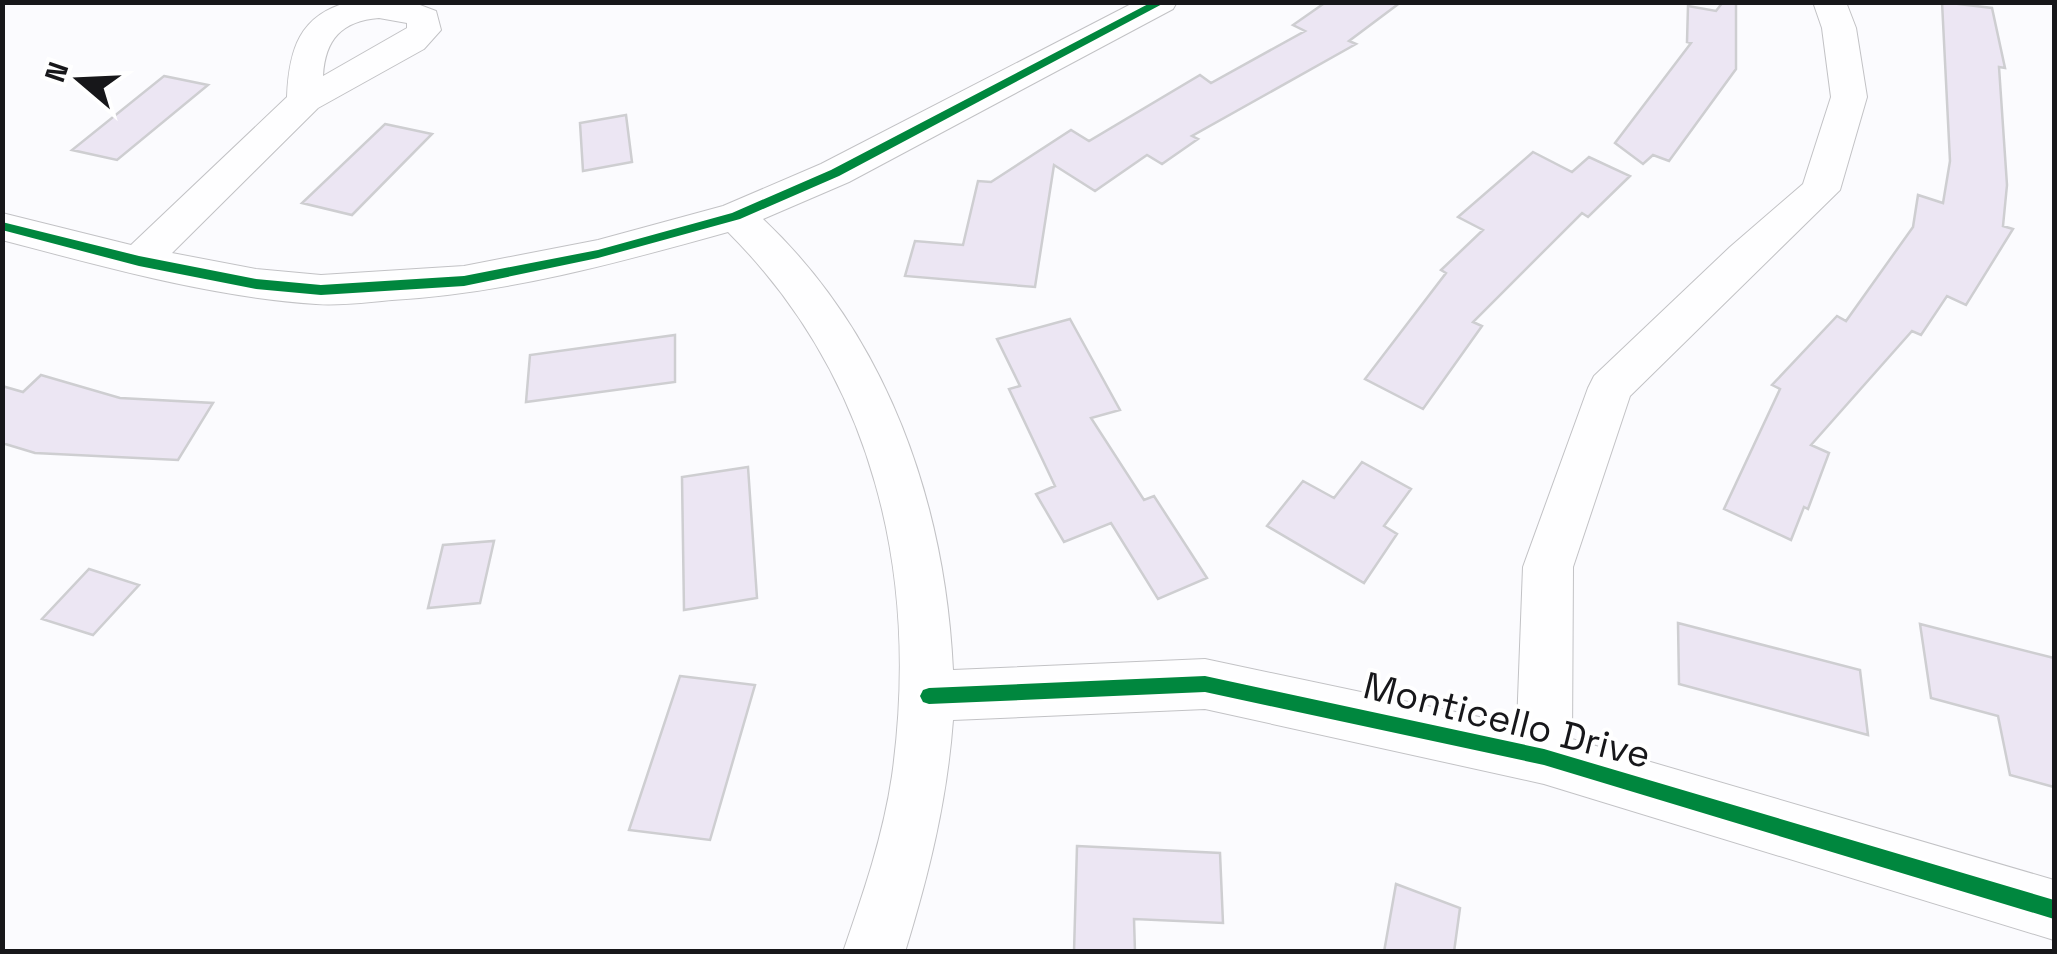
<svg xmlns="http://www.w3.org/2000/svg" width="2057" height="954" viewBox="0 0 2057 954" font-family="'Space Grotesk',sans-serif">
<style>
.building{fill:#ece6f3;stroke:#ceced1;stroke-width:2.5}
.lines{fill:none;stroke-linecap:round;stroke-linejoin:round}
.street-casing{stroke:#c2c2c5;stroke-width:2}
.street{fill:#fefeff;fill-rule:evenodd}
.cycleway-casing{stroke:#fff;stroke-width:6}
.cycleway{fill:#00873e;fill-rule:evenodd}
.labels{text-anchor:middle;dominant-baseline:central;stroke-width:8;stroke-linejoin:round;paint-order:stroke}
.street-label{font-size:38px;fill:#17171a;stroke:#fff}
</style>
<rect width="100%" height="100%" fill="#fbfbfe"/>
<path class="building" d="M1326,2h75l-52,39 7,3 -164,92 6,3 -36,25 -15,-9 -52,36 -41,-26 -19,122 -130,-11 10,-35 48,4 15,-64 13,1 80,-52 18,11 111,-66 11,8 94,-52 -12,-6z
M1723,2h13v67l-67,92 -16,-6 -10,9 -28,-21 76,-100 -4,-1 1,-36 28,5z
M1942,2l50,6 13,60 -6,-1 8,118 -4,41 10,3 -47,76 -19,-9 -26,39 -9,-4 -101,114 18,8 -21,56 -4,-2 -13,33 -67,-31 56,-120 -8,-4 65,-69 9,5 67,-94 5,-32 25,8 7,-42z
M164,76l44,9 -91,75 -45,-10z
M626,115l6,47 -49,9 -3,-48z
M385,124l47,10 -80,81 -50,-12z
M1533,152l39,20 17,-15 41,19 -42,41 -6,-4 -109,109 9,4 -59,83 -58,-30 81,-106 -5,-3 42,-40 -25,-13z
M1070,319l50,91 -29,8 53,82 10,-4 53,82 -49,21 -47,-76 -47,19 -28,-48 19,-8 -46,-97 11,-3 -23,-47z
M675,335v47l-149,20 4,-47z
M41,375l79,23 93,5 -35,57 -143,-7 -33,-10v-57l21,6z
M1362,462l49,27 -27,37 13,8 -33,49 -97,-57 36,-45 31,17z
M748,467l9,131 -73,12 -2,-133z
M494,541l-14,62 -52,5 15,-63z
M89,569l50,16 -46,50 -51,-16z
M1678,623l182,47 8,65 -189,-51z
M1920,624l134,34v129l-44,-12 -12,-59 -67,-18z
M680,676l75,9 -45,155 -81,-10z
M1077,846l143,7 3,70 -89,-4 1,33h-61z
M1396,884l64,24 -6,44h-70z"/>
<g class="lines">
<g class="street-casing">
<path id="street" d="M349,2h63l24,9 5,19 -17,19 -106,59 -146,145 84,16 65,6 143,-9 134,-26 125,-34 98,-42 314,-162h42l-4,7 -324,173 -86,37c125,118 182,284 190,451l252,-11 312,66 6,-158 65,-179 6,-12 136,-129 73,-63 28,-87 -9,-69 -9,-26h33l10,26 11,69 -27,93 -210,206 -57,171 -1,172 482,141v60l-510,-156 -339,-75 -252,11c-6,81 -24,154 -48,232h-62c20,-58 40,-115 49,-176 28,-201 -18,-398 -164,-544 -111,31 -220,61 -336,68 -25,2 -51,6 -76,4 -106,-7 -211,-37 -314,-64v-27l129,32 156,-148c2,-47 12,-82 62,-95zM379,18l28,5v5l-84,48c2,-37 19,-55 56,-58z"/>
</g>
<use href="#street" class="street"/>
<g class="cycleway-casing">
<path id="cycleway" d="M1152,2h14l-327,174 -99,43 -142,39 -134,28 -143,9 -65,-6 -117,-23 -137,-36v-8l137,34 117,23 65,6 143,-9 134,-26 134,-37 99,-43z
M1205,676l339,73 510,151v19l-510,-154 -339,-73 -276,12 -6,-2 -3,-6 3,-6 6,-2z"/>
</g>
<use href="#cycleway" class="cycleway"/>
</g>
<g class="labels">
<g class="street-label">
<text transform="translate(1507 720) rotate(14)">Monticello Drive</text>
</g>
</g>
<rect width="2057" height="954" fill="none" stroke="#17171a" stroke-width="10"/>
<g transform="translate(80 80) rotate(289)" stroke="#ffffff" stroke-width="8" paint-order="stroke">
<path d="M0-8L18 38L0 25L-18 38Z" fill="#17171a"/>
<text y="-15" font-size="28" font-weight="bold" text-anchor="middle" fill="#17171a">N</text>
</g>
</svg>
